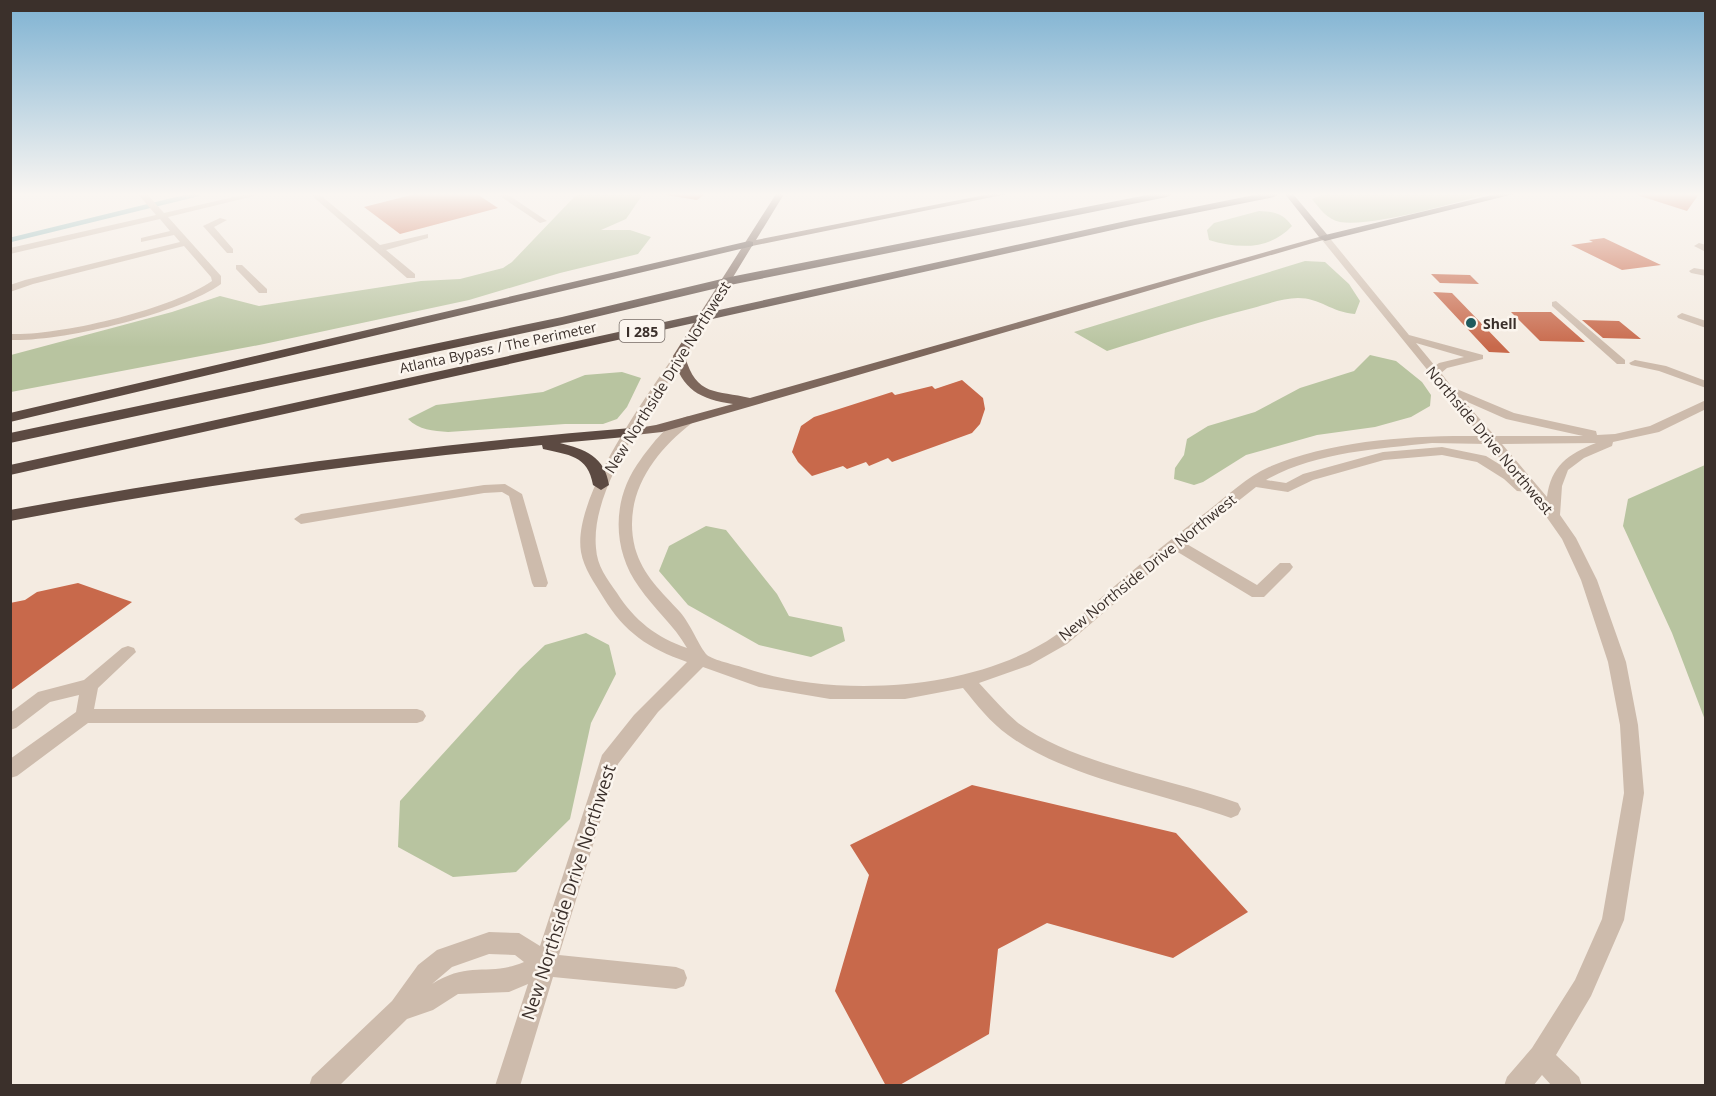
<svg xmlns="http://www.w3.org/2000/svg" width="1716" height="1096" viewBox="0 0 1716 1096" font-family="'Open Sans',sans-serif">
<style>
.green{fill:#b8c4a0}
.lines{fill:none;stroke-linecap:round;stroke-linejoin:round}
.stream{stroke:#7fb0b2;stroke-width:4.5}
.building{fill:#c8694b}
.minor{fill:#cdbbac;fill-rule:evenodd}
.major{fill:#7d675c;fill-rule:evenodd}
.highway{fill:#5c4a42;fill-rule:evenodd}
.poi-dot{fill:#1f5a5e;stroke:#fbf5ee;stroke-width:2}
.labels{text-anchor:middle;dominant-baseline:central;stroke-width:5;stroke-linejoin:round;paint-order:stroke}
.far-poi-label{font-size:14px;font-weight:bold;fill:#3b302b;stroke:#fbf5ee;text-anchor:start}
.shield{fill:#fbf5ee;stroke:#756b66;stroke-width:1.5}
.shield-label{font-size:14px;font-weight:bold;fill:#3b302b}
.far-street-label{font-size:14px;fill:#3b302b;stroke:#fbf5ee}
.street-label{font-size:15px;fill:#3b302b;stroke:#fbf5ee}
.near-street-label{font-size:18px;fill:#3b302b;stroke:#fbf5ee}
</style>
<rect width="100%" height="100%" fill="#f4ebe1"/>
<path class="green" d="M577,194h66l-17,25 -25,11h29l21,7 -13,17 -78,19 -91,27 -205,44 -253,48v-37l161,-43 48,-16 39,10 162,-25 39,-2 43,-11 9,-6z
M1324,194h164c-35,9 -114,33 -148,28 -12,-2 -21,-14 -28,-23z
M1259,211c16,1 24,2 33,15 -22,24 -54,23 -83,14l-2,-10 7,-7z
M1305,261l20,1 24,22 11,17 -5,13c-24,-2 -35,-16 -57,-16 -14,0 -31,6 -45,10 -49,12 -98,28 -146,43l-33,-19z
M1370,355l26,6 26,21 9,13 -1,11 -19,11 -36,10 -58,8 -71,20 -43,27 -9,3 -20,-6 1,-11 9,-13 3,-16 21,-13 47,-14 45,-24 54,-17z
M622,372l19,6 -14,29 -10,12 -14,5h-38l-117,8c-15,-1 -29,-2 -40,-13l28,-14 107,-13 42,-17z
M1705,465v255l-33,-87 -49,-107 5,-27z
M706,526l20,4 51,64 12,22 53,11 3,14 -34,16 -52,-12 -71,-40 -29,-34 10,-25z
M586,633l23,12 7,29 -25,49 -21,96 -54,53 -63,5 -55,-30 2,-46 120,-132 25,-24z"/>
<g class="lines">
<path class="stream" d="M10,240l188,-46"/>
</g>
<path class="building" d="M415,194h62l21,14 -98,26 -36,-27z
M660,194h45l-8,6z
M1640,194h59l-12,17 -50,-16z
M1604,238l57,27 -39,5 -51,-25 22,-3 -4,-2z
M1431,274l39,1 9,9 -39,-1z
M1433,292l19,1 58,60 -21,-1z
M1511,312h40l34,30 -45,-1z
M1582,320l37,1 22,18 -38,-1z
M962,380l21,18 2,11 -5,15 -8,9 -80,29 -4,-4 -19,8 -3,-4 -19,7 -4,-3 -31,10 -14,-14 -6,-10 9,-26 13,-9 78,-25 3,3 37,-9 3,3z
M78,583l54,19 -122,89v-88l15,-3 12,-8z
M972,785l204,48 72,79 -75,46 -126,-35 -49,26 -9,85 -91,52h-12l-51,-95 34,-116 -19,-30z"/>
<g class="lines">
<path class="minor" d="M138,194h9l17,19 83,-19h15l-94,23 53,59v8c-42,30 -160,58 -211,56v-6c50,2 162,-25 202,-53l-1,-4 -27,-31 -151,38 -23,8v-7l15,-5 155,-38 -6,-7 -33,7v-4l29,-7 -10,-12 -150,35v-6l146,-33z
M310,194h9l61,51 48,-11v4l-42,12 29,24v4h-8z
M497,194h10l40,27 -7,2z
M220,218l7,2 -13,7 19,22v4h-6l-24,-27z
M1322,236h6l81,99 74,20v4l-36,9 -6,5 11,14 62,26 82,18 1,4 18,-1 35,-8 56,-26v9l-47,23 -46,10 -1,4 -28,12 -16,12 -6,16 -2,29 16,23 21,42 29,82 12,63 6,68 -20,127 -33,76 -35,59 23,22 3,9h-30l-10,-11 -9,11h-29l3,-9 25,-29 43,-68 27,-61 22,-126 -4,-68 -12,-63 -27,-82 -19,-41 -33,-47 -12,-1 -13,-12 -27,-17 -35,-7 -58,5 -71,20 -25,12 -32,-5 -71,56 72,42 23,-22h10l3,4 -3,4 -26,26h-12l-76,-46 -109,93 -37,21 -51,18c13,14 25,28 39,40 55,41 154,56 220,80l3,6 -3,6 -7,3c-69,-25 -165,-40 -223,-83 -18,-13 -31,-30 -45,-47l-58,11h-75l-71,-12 -56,-20 -45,45 -40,52 -59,191 117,12 8,3 3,8 -3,8 -8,3 -123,-12 -33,109h-25l33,-102 -19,8 -51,2 -25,16 -26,9 -68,67h-30l3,-9 80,-76 26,-36 19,-15 52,-18 30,1 21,13 62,-191 32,-40 53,-53c-39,-14 -62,-29 -84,-65 -9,-15 -19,-28 -22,-45 -9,-54 64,-153 94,-198h8l2,2c-32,51 -95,131 -89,192 1,18 11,31 21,45 17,27 40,45 70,55 -13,-23 -33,-39 -48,-61 -28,-39 -27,-90 2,-128 11,-15 28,-38 47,-43l6,4 -2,3c-39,30 -70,73 -57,125 8,28 27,44 45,64 10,11 20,36 27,43 6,5 29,10 38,13 90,31 231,23 311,-33 21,-15 41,-34 61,-51 30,-26 61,-50 92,-74 19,-15 38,-33 60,-43 62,-27 145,-32 212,-31l-159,-196zM1416,343l48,14 -25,6 -4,3zM1463,400l43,19 77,17h-88zM1432,443l55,1 25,28 -26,-16 -44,-9 -59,5 -80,22 -17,9 -20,-3c49,-28 111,-31 166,-37zM1596,443c-28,11 -45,23 -49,54l-45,-53zM489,954l26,1 9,7c-35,15 -55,-2 -92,22l20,-17z
M1699,243l7,2v7l-12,-6z
M236,265h6l25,24v4h-8l-23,-24z
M1694,268l12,2v6l-15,-3 -2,-2z
M1556,301l69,59v4h-8l-65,-58v-4z
M1682,313l24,8v7l-28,-10 -1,-2z
M1635,360l31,6 40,15v7l-47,-17 -28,-6 -2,-2z
M505,484l17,10 26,89 -2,4h-12l-2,-4 -23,-87 -7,-4 -18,1 -183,31 -7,-5 7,-5 183,-29z
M128,646l6,2 2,4 -38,36 -4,21h323l6,2 3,5 -3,5 -6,2h-329l-71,53 -7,2v-19l66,-47 3,-17 -29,7 -34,26 -6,2v-17l28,-21 46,-12 38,-32z"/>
<path class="major" d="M776,194h8l-28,46 234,-46h17l-255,52 -67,110c11,41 32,34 65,42l569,-161 -34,-43h8l37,44 -668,194 -36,4 -1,-3 1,-3 30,-5 77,-21c-33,-5 -51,-14 -60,-48z"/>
<path class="highway" d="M1152,194h20l-5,3 -437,88 -168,40 -552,118v-10l552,-116 168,-40z
M1259,194h20l-5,3 -139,28 -1125,250v-10l1125,-246z
M1496,194h18l-189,47 -6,-3 2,-2z
M749,241l4,1v4l-743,176v-9z
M631,428l8,5 -3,3 -76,7c25,6 45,14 49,42l-8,5 -8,-5c-5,-30 -25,-30 -50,-36l-1,-4c-179,17 -355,42 -532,76v-11c206,-38 412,-65 621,-82z"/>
</g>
<linearGradient id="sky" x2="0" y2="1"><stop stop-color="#7eb2d2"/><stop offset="0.56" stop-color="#faf6f2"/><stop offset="1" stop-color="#faf6f2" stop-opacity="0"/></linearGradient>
<rect width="1716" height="347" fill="url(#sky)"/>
<circle class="poi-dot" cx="1471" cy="323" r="6"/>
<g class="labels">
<g class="far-poi-label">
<text x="1483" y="323">Shell</text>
</g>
<rect class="shield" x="619.5" y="320" width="45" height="22" rx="4.5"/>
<g class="shield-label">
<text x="642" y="331">I 285</text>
</g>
<g class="far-street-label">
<text transform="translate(498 347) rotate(-12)">Atlanta Bypass / The Perimeter</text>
</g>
<g class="street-label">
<text transform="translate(667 377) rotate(-58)">New Northside Drive Northwest</text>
<text transform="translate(1490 440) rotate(50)">Northside Drive Northwest</text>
<text transform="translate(1147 567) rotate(-39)">New Northside Drive Northwest</text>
</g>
<g class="near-street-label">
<text transform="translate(568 892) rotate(-72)">New Northside Drive Northwest</text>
</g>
</g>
<rect width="1716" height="1096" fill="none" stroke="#3b302b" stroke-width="24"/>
</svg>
